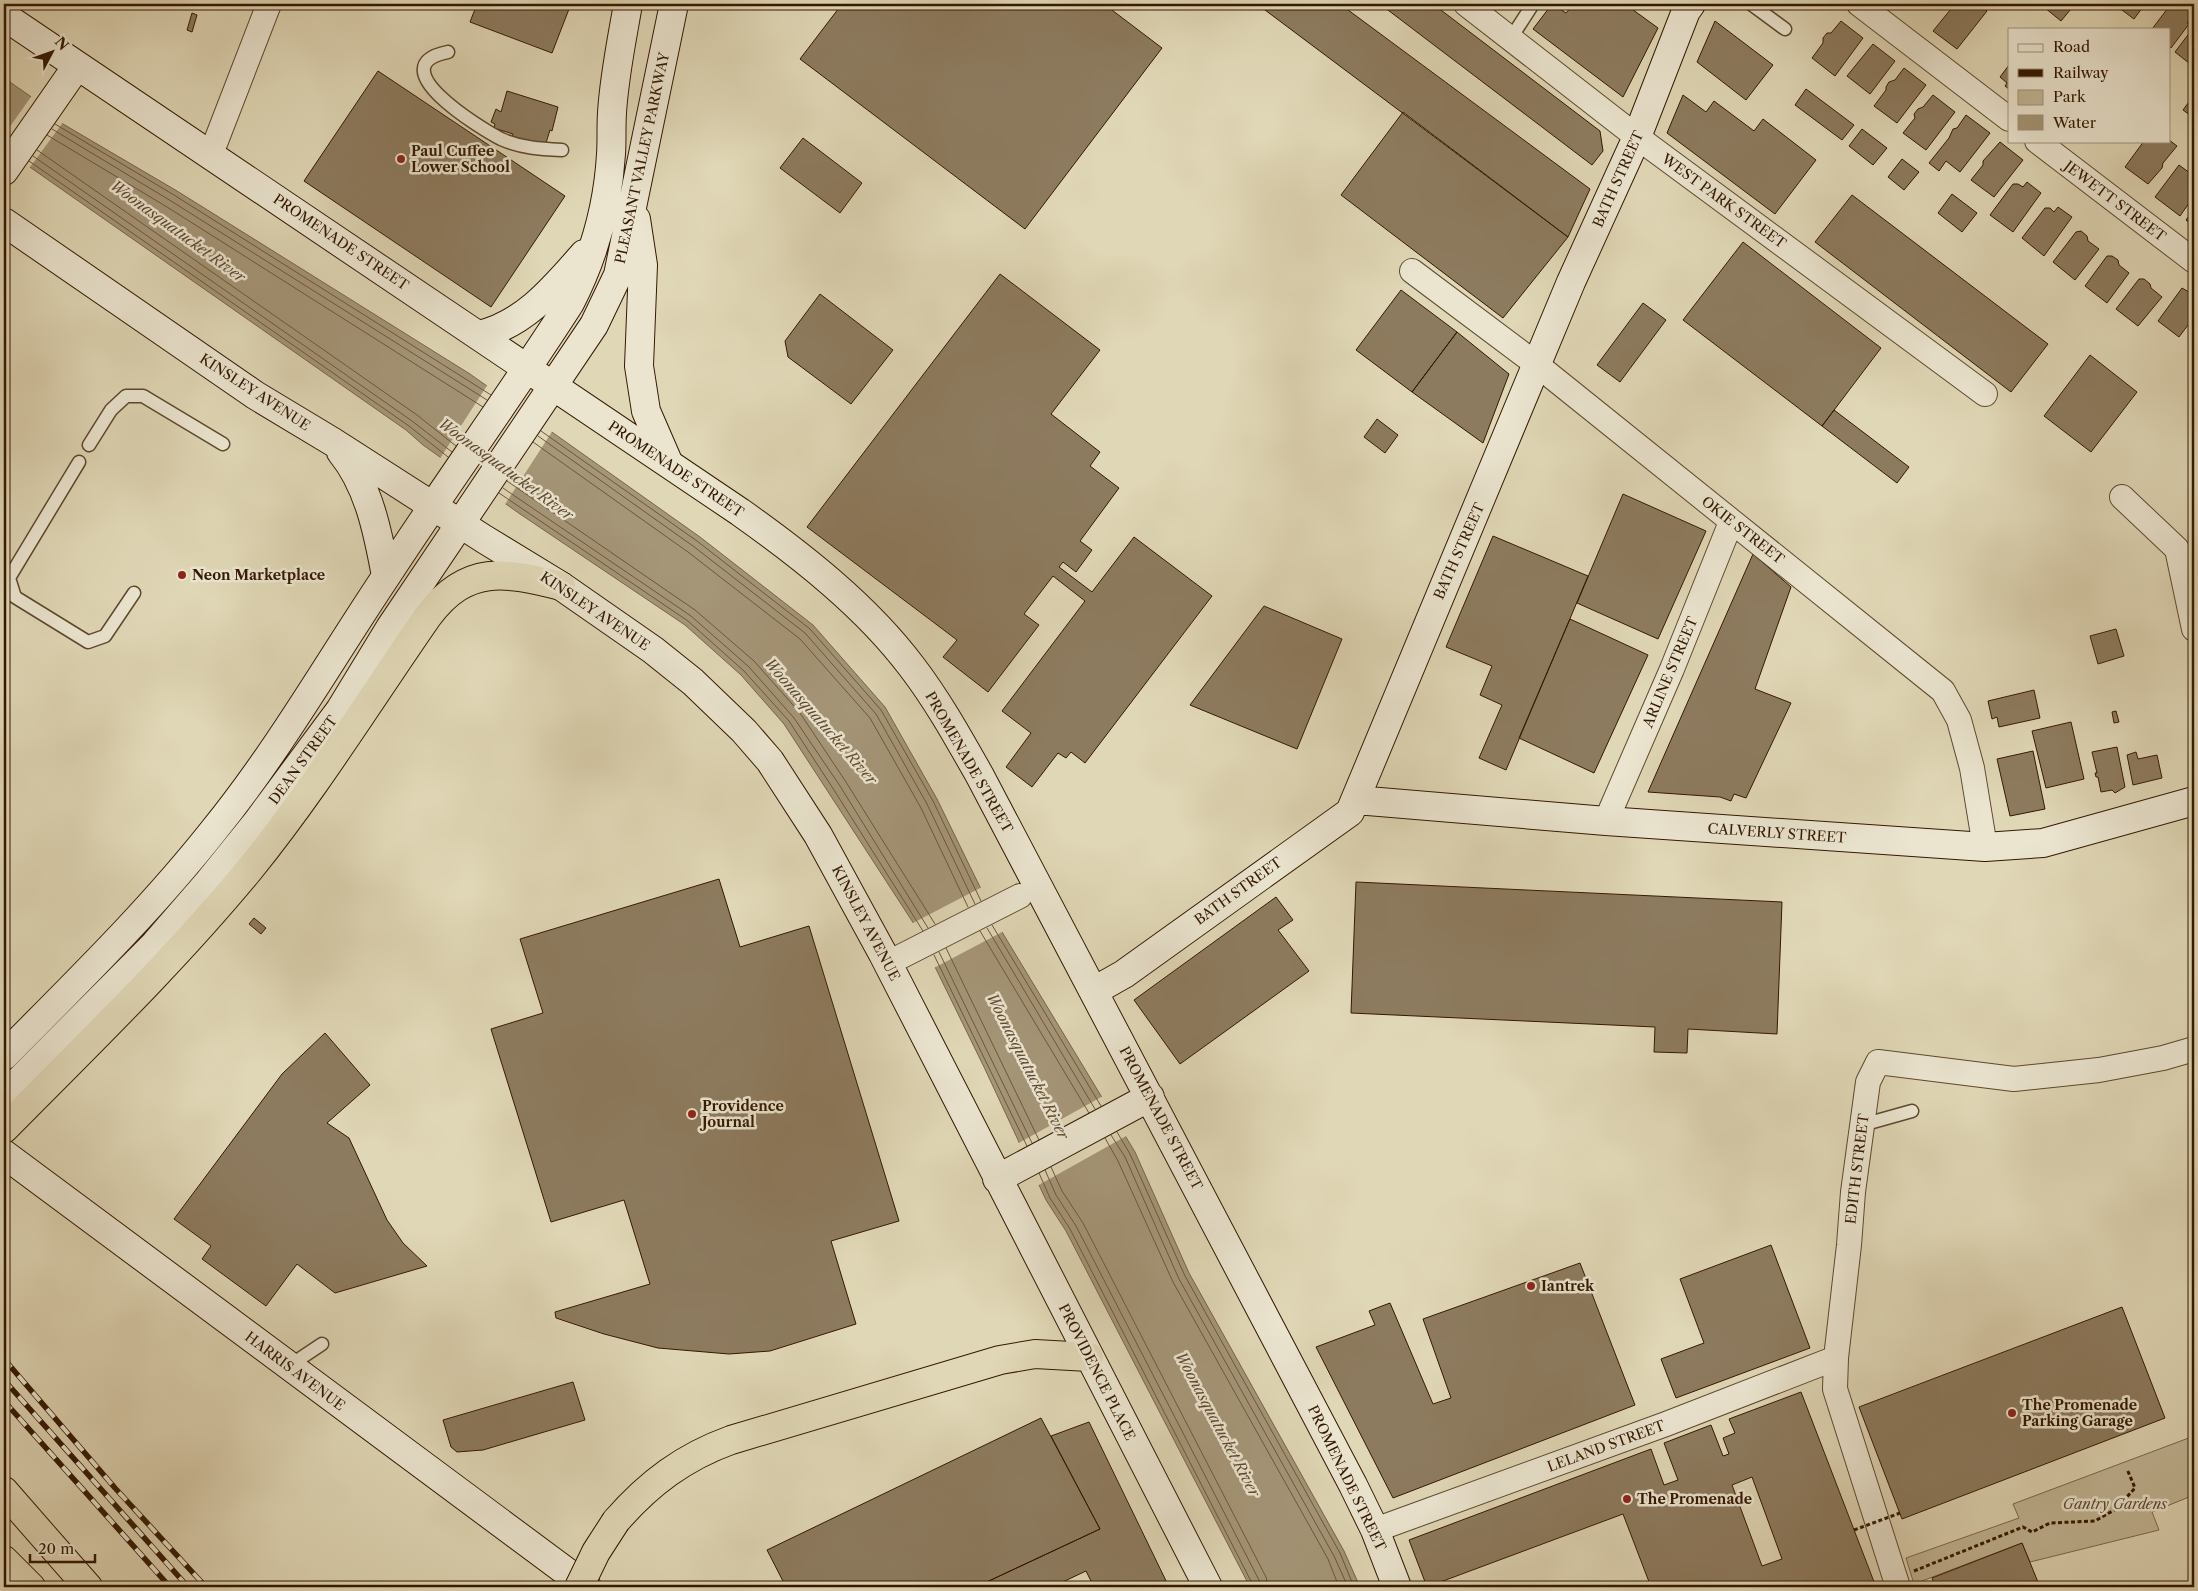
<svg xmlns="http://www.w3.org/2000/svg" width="2198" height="1591" viewBox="0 0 2198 1591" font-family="'Libre Caslon Text',serif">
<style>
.green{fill:#c3b797;stroke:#7b684c}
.water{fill:#a59678;stroke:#776448}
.pier{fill:#e0d7b6}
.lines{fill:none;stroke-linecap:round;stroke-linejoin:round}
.shore{stroke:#6c573c;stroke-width:1}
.building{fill:#8d7b5f;stroke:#331801;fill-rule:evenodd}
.lane-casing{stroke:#5e482e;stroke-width:15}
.street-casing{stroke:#5e482e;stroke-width:26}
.secondary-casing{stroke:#331801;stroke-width:30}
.highway-casing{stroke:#331801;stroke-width:30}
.path{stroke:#331801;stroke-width:3;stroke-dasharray:4 2.5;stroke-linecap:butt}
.lane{stroke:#ebe5d0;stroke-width:12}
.street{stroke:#ebe5d0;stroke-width:24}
.secondary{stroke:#ebe5d0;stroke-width:28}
.highway{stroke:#e0d7b6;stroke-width:28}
.rail-casing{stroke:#331801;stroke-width:5.5}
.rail{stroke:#ebe5d0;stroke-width:4;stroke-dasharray:11;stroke-linecap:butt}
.highway-bridge-casing{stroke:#331801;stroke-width:30;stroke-linecap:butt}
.path-bridge{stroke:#331801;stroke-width:3;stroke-dasharray:4 2.5;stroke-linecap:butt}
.highway-bridge{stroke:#e0d7b6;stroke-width:28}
.poi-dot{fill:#8f2418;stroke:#ebe5d0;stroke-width:2}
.labels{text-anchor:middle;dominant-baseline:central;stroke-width:5;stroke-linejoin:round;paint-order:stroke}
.poi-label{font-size:14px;font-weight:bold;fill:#331801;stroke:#ebe5d0;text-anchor:start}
.street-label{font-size:14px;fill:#331801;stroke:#ebe5d0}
.park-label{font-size:14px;font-style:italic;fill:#5e482e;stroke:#ebe5d0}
.water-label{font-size:15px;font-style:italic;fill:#614a31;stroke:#ebe5d0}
</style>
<rect width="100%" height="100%" fill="#e0d7b6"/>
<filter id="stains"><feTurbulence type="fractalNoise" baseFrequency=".004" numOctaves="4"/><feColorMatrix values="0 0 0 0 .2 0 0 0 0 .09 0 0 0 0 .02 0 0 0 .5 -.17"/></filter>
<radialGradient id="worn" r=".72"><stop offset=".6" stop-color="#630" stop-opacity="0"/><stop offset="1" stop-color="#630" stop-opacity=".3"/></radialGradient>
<path class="green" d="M2194,1436v59l-42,17 7,18 -129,32 -8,-19 -108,41 -8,-26 113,-40 -6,-14z"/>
<path class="water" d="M4,78l26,18 33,28 114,67 293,183 230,163 113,88 72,82 52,92 65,133 133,220 54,121 155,278 16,36h-110l-184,-356 -20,-31 -62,-133 -70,-143 -130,-200 -43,-49 -56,-50 -165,-111 -97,-69 -17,-15 -402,-281z"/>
<path class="pier" d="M33,94l31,27 -36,49 -24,-18v-17z
M488,384l65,46 -49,76 -65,-46z
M982,887l22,44 -72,38 -21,-45z
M1103,1096l25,39 -91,51 -20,-42z"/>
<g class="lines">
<path class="shore" d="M55,124l119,71 317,200
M52,129l119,72 316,199
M47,135l120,72 316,200
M37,150l380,265 39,31
M33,156l379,265 40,31
M29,161l380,265 39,31
M541,431l156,110 113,88 71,81 52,91 48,100
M538,436l155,110 112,87 71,81 51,90 48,100
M533,442l155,110 112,87 70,79 51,90 47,99
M507,481l188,129 59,51 46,52 46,69 89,142
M503,488l188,128 58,51 45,51 46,68 88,142
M499,493l189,128 56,50 45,50 45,69 89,141
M992,925l109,181
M987,928l108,181
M980,931l109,182
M946,948l93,192
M939,952l93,191
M934,955l93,191
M1117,1132l13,22 55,122 155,277 14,34
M1111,1135l14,22 54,122 155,277 14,31
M1105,1138l13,23 55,121 155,277 11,28
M1051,1167l11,24 21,32 183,354 2,10
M1045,1170l11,25 20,31 183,354 2,7
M1039,1173l11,25 20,31 184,358"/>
</g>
<path class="building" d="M477,4h78l14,5 -17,44 -82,-31z
M842,4h262l58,44 -137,181 -225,-170z
M1257,4h83l250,185 -22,48z
M1380,4h53l167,127 3,20 -11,14z
M1552,4l14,9 8,-9h51l33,24 -35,69 -90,-68z
M1955,4h22l10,7 -30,38 -24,-18z
M2049,4h26l-14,17 -16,-13z
M2114,4h31l-11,15z
M2171,4h20l3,2v7l-7,10 2,1 -18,24 -2,-2v-17h-17z
M192,13l5,2 -5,17 -5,-2z
M1715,21l58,44 -27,35 -49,-38z
M1841,21l22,17 -28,38 -23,-18 11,-15v-5l4,-5h4z
M2194,27v40l-19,-15z
M1873,44l22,17 -25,33 -23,-18z
M2009,65v24l-4,-3 2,-3 -7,-6z
M1904,68l22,17 -29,38 -23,-17 12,-16v-3l3,-5 6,-2z
M378,71l187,125 -74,111 -187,-126z
M1806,89l48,36 -12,15 -47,-35z
M507,91l51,16 -6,24 -2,-1 -5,16 -34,-7 2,-5 -19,-6 1,-4 -4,-2 5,-13 5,3z
M1683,95l23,17 8,-11 40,30 9,-12 53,41 -41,54 -108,-81z
M1933,95l22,17 -29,38 -23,-17 12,-15 -1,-4 4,-5 5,-2z
M2194,95v23l-11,-8z
M1403,112l165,125 -65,81 -162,-123z
M1966,115l24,18 -30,39 -14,-11 -7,10 -10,-8 20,-25 4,-9 4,-1z
M1862,129l25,19 -14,17 -24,-19z
M803,138l59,45 -22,30 -60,-45z
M2169,140l8,6 -14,17 -1,5 -14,16 -23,-17 19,-26z
M2000,142l23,18 -29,37 -23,-17 12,-15v-4z
M1902,159l17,13 -15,18 -16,-13z
M2179,165l15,11v20l-14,20 -25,-19z
M2027,182l14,11 -28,39 -23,-17 23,-31h5l5,3z
M1952,194l25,19 -15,19 -24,-19z
M1852,195l196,149 -37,48 -196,-150z
M2058,207l14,10 -28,39 -22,-18 23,-30h5l4,4z
M2194,209v18l-8,-7z
M2081,231l6,5 1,5 11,8 -24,31 -22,-18 23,-30z
M1743,242l138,106 -59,78 -139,-106z
M2107,256h5l6,4 1,5 10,8 -22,30 -22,-17z
M1000,274l100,76 -49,64 49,38 -10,14 29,22 -39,53 12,9 -16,22 -13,-10 -4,5 33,25 42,-55 78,59 -127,167 -14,-11 -5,6 -8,-5 -26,34 -26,-20 25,-34 -29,-22 83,-110 -32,-25 -29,38 15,11 -51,67 -45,-35 14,-17 -150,-113z
M2139,279h5l6,5 1,4 11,9 -24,29 -22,-17z
M2182,288l12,7v22l-15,20 -21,-16z
M1401,290l56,42 -45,60 -56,-42z
M820,294l73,56 -42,54 -63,-47 -3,-16z
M1643,303l23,17 -46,62 -23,-17z
M1457,332l52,42 -26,69 -71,-51z
M2090,355l47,37 -46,60 -47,-36z
M1834,410l75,57 -12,16 -75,-57z
M1377,419l21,16 -13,18 -21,-16z
M1623,494l83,37 -48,108 -81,-36z
M1493,536l95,40 -82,194 -27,-12 23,-53 -22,-10 12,-29 -46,-19z
M1753,554l38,33 -36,102 36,14 -45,95 -12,-4 -3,7 -11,-4 -72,-5z
M1264,606l78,33 -45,110 -107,-44z
M1570,619l78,36 -54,118 -75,-35z
M2116,629l8,27 -26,8 -8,-28z
M2034,690l6,28 -41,9 -2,-10 -5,2 -4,-18z
M2116,711l3,11 -5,1 -2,-11z
M2071,722l13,57 -38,9 -14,-57z
M2117,747l8,40 -10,6 -3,-3 -11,2 -3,-15h-2l-1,-4h2l-5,-21z
M2033,751l12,58 -35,7 -13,-57z
M2136,752l2,7 19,-4 5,23 -29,7 -6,-30z
M719,879l21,68 69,-21 90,295 -68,20 25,83 -86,27 -41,3 -71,-6 -54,-14 -48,-16 -1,-6 95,-28 -26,-84 -73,22 -60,-193 52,-16 -23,-74z
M1356,882l426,20 -5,132 -89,-5 -1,24 -33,-1 1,-25 -304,-14z
M1276,897l17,23 -15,10 31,41 -129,93 -46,-64z
M254,918l12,10 -5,6 -12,-10z
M325,1033l45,52 -43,38 22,15 38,82 16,23 24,23 -92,27 -38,-29 -31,42 -64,-47 9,-13 -37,-27 108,-145z
M1771,1245l39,103 -134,50 -15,-39 43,-16 -24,-64z
M1580,1263l55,142 -242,93 -77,-151 59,-22 -6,-14 21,-8 43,101 18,-6 -28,-79z
M2122,1307l43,111 -263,101 -43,-112z
M573,1382l12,38 -102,30 -26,2 -6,-5 -8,-27z
M1801,1392l75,195h-225l-28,-73 -196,73 -18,-47 242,-91 13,36 14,-5 -14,-37 47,-18 12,31 6,-2 -6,-16 12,-5 -6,-14zM1752,1477l30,82 -20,7 -30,-81z
M1041,1418l59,111 -124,58h-190l-19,-37z
M1089,1422l80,165h-75l-8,-16 -34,16h-76l124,-58 -49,-93z
M2022,1543l18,44h-105l-3,-9z"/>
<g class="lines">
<g class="lane-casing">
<path id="lane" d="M1751,4l34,25
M1511,38l22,-34
M448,52c-70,14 32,76 53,87 20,9 40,10 61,11
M89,445l22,-35 15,-14h17l80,48
M79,462l-70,116 6,19 73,45 17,-6 29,-43
M1862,1125l50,-14
M289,1366l33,-22"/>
</g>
<g class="street-casing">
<path id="street" d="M1466,4l171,133 348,257
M1859,4l150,115
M2037,141l157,120
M211,154l58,-150
M1412,271l124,93 407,327 16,29 13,48 13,79
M2122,497l55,52 17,80
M1606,821l66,-152 59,-147
M894,960l126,-64
M1375,1530l291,-106 170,-66
M1898,1587l-63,-198 1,-31 13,-113 4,-53 15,-110 10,-20 136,17 85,-9 64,-12 31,-9"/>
</g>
<g class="secondary-casing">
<path id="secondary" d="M4,16l736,496c62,44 126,94 172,155 26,34 47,72 68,109l373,709 22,45 22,57
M4,171l73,-105
M636,219l7,46 -4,101 7,45 23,53
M4,222l251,173 78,47 151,97 77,47 92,64 40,32 51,49 26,30 48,74 65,119 325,633
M479,335c46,-11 75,-47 105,-81
M341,452c28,34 37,81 45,124
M1356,800l250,21 379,26 58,-4 151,-42
M1094,991l30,-17 226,-162 221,-530 66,-145 49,-126 5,-7
M4,1056c72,-73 146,-145 210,-226 65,-80 116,-170 173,-255 60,-92 124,-180 183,-272 24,-47 38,-95 41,-149 1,-13 0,-27 1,-41 2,-36 10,-74 16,-109
M4,1096l151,-152 52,-60 50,-62 83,-112 50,-82 204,-303 24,-50 56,-271
M4,1154l583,433
M997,1179l153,-82"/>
</g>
<g class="highway-casing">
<path id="highway" d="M4,1129c84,-85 169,-167 245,-259 65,-80 120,-169 179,-254 39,-52 77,-44 133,-30
M4,1491l84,96
M616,1521c33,-38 68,-64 115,-81l269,-80 35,-6 54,3
M4,1560l27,27"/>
</g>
<path class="path" d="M1914,1571l109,-44 9,5 18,-9 45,-2 21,-12 19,-21 -8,-19"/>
<use href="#lane" class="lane"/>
<use href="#street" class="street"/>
<use href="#secondary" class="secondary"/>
<use href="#highway" class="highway"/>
<g class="rail-casing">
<path id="rail" d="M4,1359l111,129 91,99
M4,1380l184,207
M4,1401l166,186"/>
</g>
<use href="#rail" class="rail"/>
<g class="highway-bridge-casing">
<path id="highway-bridge" d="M579,1587l17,-35 20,-31"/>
</g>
<path class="path-bridge" d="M1854,1530l46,-17"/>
<use href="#highway-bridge" class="highway-bridge"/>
</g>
<g class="poi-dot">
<circle cx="401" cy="159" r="5"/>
<circle cx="182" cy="575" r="5"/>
<circle cx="692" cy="1114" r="5"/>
<circle cx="1531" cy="1286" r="5"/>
<circle cx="2012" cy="1413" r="5"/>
<circle cx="1627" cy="1499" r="5"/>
</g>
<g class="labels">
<g class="poi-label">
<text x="411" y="151">Paul Cuffee<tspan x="411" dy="16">Lower School</tspan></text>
<text x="192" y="575">Neon Marketplace</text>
<text x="702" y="1106">Providence<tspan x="702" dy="16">Journal</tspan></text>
<text x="1541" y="1286">Iantrek</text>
<text x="2022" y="1405">The Promenade<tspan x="2022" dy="16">Parking Garage</tspan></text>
<text x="1637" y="1499">The Promenade</text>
</g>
<g class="street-label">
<text transform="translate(642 158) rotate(-78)">PLEASANT VALLEY PARKWAY</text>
<text transform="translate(1618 179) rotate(-66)">BATH STREET</text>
<text transform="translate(1724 201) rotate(36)">WEST PARK STREET</text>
<text transform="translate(2115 201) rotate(37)">JEWETT STREET</text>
<text transform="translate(341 242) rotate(34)">PROMENADE STREET</text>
<text transform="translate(255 392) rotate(33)">KINSLEY AVENUE</text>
<text transform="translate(676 469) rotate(34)">PROMENADE STREET</text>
<text transform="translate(1743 530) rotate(38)">OKIE STREET</text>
<text transform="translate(1459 551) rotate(-66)">BATH STREET</text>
<text transform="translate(595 611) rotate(34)">KINSLEY AVENUE</text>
<text transform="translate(1670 672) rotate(-67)">ARLINE STREET</text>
<text transform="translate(303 760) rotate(-54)">DEAN STREET</text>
<text transform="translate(969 762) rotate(60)">PROMENADE STREET</text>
<text transform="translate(1777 833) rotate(4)">CALVERLY STREET</text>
<text transform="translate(1238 891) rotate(-36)">BATH STREET</text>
<text transform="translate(866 923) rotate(62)">KINSLEY AVENUE</text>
<text transform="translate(1161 1118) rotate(62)">PROMENADE STREET</text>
<text transform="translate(1857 1169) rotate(-83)">EDITH STREET</text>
<text transform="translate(295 1371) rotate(37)">HARRIS AVENUE</text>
<text transform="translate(1097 1372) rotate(63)">PROVIDENCE PLACE</text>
<text transform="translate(1606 1446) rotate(-20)">LELAND STREET</text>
<text transform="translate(1347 1478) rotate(64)">PROMENADE STREET</text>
</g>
<g class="park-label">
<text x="2115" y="1504">Gantry Gardens</text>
</g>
<g class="water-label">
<text transform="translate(178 231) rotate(36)">Woonasquatucket River</text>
<text transform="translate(506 469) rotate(36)">Woonasquatucket River</text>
<text transform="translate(821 721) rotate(49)">Woonasquatucket River</text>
<text transform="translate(1028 1066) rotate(63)">Woonasquatucket River</text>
<text transform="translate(1218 1424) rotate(62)">Woonasquatucket River</text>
</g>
</g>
<rect width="2198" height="1591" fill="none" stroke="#e0d7b6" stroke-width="20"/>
<rect x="5" y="5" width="2188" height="1581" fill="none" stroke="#331801" stroke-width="2.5"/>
<rect x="10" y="10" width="2178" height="1571" fill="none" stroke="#331801"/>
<rect x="2008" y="28" width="162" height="115" fill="#ebe5d0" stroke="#a1937d"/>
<rect x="2018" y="44" width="25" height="8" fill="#ebe5d0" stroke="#a1937d"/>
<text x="2053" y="52" font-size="15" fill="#331801">Road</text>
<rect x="2018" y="69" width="25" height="8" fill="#331801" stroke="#a1937d"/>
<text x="2053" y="78" font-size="15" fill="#331801">Railway</text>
<rect x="2018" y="90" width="25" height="15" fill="#c3b797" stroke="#a1937d"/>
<text x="2053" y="102" font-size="15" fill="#331801">Park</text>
<rect x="2018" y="115" width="25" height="15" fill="#a59678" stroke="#a1937d"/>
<text x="2053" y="128" font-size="15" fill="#331801">Water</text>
<g transform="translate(52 52) rotate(49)" stroke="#ebe5d0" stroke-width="4" paint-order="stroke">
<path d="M0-4L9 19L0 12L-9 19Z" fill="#331801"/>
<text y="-8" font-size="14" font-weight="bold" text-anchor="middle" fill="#331801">N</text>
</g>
<path d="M30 1554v8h65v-8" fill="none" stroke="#331801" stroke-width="2.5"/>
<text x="38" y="1554" font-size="15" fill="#331801" stroke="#ebe5d0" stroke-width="4" paint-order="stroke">20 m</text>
<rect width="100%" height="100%" filter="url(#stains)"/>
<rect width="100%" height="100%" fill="url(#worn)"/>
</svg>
